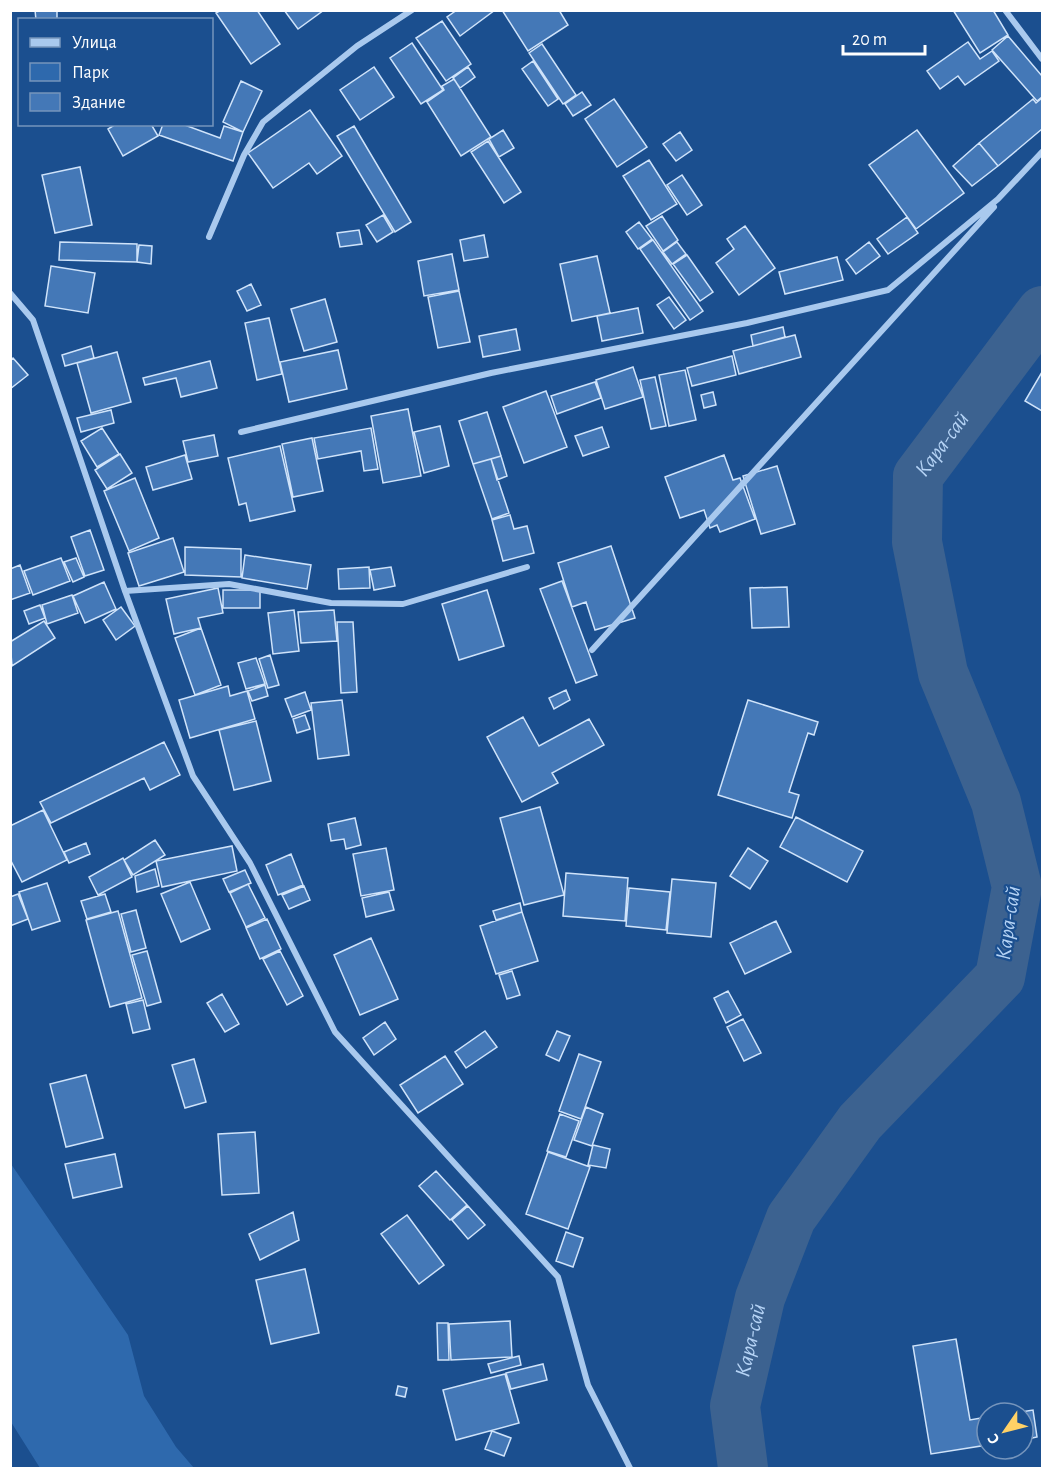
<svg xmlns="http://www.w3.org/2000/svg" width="1053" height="1479" viewBox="0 0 1053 1479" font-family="'Alegreya Sans',sans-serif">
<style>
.green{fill:#2e69ad}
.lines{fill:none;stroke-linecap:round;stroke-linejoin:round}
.river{stroke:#3c6290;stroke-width:50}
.building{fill:#4478b7;stroke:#cfe3fa;stroke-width:1.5}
.minor{stroke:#a9c9ee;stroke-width:6}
.labels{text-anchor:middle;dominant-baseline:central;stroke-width:4.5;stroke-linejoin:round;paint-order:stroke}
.water-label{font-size:22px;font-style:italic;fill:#b5d3f5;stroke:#1b4f8f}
</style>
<rect width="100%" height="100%" fill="#1b4f8f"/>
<path class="green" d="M11,1164l117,171 16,61 32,51 18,21h-154l-29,-46z"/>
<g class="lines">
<path class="river" id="s1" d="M743,1468l-8,-62 25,-108 31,-80 69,-96 140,-145 17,-90 -21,-85 -53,-129 -26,-131 1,-66 124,-165"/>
</g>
<path class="building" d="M35,10h22v10h-21z
M221,10h36l23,34 -29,20 -35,-51z
M284,10h40l-26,19z
M457,10h38l-35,26 -13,-19z
M502,10h57l9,15 -40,26z
M953,10h40l15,25 -28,18z
M442,21l29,43 -25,17 -30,-43z
M1008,36l34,40v21l-5,4 -45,-51z
M968,42l12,17 12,-8 7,10 -34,24 -7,-9 -18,13 -13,-18z
M412,43l31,47 -22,14 -31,-46z
M542,44l34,51 -13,9 -34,-51z
M533,61l25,38 -10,7 -26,-37z
M374,67l20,30 -34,23 -20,-30z
M468,67l7,10 -15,11 -7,-10z
M454,79l37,58 -30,19 -34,-54 17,-12 -2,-4z
M241,81l21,10 -19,41 -20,-10z
M582,92l9,13 -18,11 -8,-12z
M1042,98v31l-44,37 -19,-23 54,-44 3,4z
M614,99l33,48 -30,20 -32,-48z
M310,110l32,46 -25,18 -8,-11 -36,25 -25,-35z
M116,124h35l7,12 -35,20 -15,-27z
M163,124h19l38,14 4,-12 19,6 -10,29 -74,-26z
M354,126l57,96 -16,10 -58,-96z
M503,130l11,18 -15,9 -10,-18z
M917,130l47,63 -48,36 -47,-64z
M680,132l12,18 -16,11 -13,-17z
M488,141l33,51 -17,11 -33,-51z
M979,143l19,23 -26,20 -19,-20z
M649,160l28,44 -26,16 -28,-44z
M80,167l12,58 -37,8 -13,-58z
M682,175l20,30 -15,10 -20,-30z
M383,215l10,17 -16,10 -11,-17z
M662,216l16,24 -15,11 -17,-25z
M907,217l11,16 -30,21 -11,-15z
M639,222l13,17 -14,10 -12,-17z
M745,226l30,42 -36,27 -23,-32 18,-14 -7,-10z
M359,230l3,14 -22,3 -3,-14z
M484,235l4,22 -24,4 -4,-21z
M653,240l50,71 -13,9 -50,-71z
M60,242l77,2v18l-78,-2z
M677,242l9,12 -14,10 -9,-12z
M869,242l11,14 -24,18 -10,-14z
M139,245l13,1 -1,18 -14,-2z
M452,254l7,36 -35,6 -6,-35z
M687,255l26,37 -13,9 -27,-37z
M597,256l13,57 -38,8 -12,-57z
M837,257l6,23 -58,14 -6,-22z
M51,266l44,7 -7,40 -43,-7z
M251,284l10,21 -14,6 -10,-20z
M459,291l11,51 -32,6 -10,-51z
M669,297l17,23 -12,9 -17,-24z
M325,299l12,43 -33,9 -13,-42z
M638,308l5,25 -41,8 -5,-25z
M269,318l13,56 -25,6 -12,-57z
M783,327l2,10 -32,9 -2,-11z
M516,329l4,21 -37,7 -4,-21z
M795,335l6,22 -62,17 -6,-23z
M91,346l3,12 -29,8 -3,-11z
M338,350l9,39 -58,13 -9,-40z
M117,352l14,50 -40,11 -14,-50z
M732,356l4,19 -44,11 -5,-18z
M13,358l15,17 -18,14v-28z
M210,361l7,27 -36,9 -5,-19 -31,7 -2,-7z
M633,367l10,30 -38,12 -9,-29z
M685,370l11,50 -27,6 -10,-51z
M1042,372v39l-17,-10z
M655,377l11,49 -15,3 -11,-49z
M595,382l6,16 -44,16 -6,-18z
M546,391l21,56 -43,16 -21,-56z
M713,392l3,13 -12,3 -3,-13z
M408,409l13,67 -38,7 -12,-67z
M111,410l3,13 -33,9 -4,-14z
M487,412l14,44 -28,8 -14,-43z
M440,426l9,40 -25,7 -10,-41z
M602,427l7,20 -26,9 -8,-20z
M102,428l17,26 -22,13 -16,-26z
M371,428l7,41 -14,2 -3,-20 -43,8 -4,-21z
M214,435l4,21 -30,6 -5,-21z
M312,438l11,53 -30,6 -11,-53z
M280,446l15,65 -45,10 -4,-18 -7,2 -11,-47z
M120,454l12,19 -25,16 -12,-19z
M185,455l7,24 -39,11 -7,-23z
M724,455l9,25 7,-2 15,41 -35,13 -3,-7 -7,3 -6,-18 -24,8 -15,-41z
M501,456l6,20 -10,4 -6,-21z
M491,459l18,54 -17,6 -19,-55z
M777,466l18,58 -34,10 -18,-58z
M135,478l24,60 -30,13 -25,-60z
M510,515l4,14 13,-3 7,27 -31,8 -11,-41z
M90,530l14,40 -19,6 -14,-39z
M173,538l11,34 -45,14 -11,-33z
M611,546l24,72 -40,12 -9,-28 -14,5 -14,-44z
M185,547l56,2v28l-56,-2z
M245,555l66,10 -4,24 -65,-11z
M61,558l9,23 -37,14 -9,-24z
M76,558l8,19 -11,5 -9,-20z
M20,565l10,28 -20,7v-31z
M369,567l1,21 -31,1 -1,-20z
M391,567l4,19 -21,4 -4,-20z
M562,581l35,94 -21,8 -36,-94z
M104,582l12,27 -31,14 -12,-27z
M787,587l2,40 -37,1 -2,-40z
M218,588l5,25 -25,5 3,10 -27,6 -8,-35z
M223,590h37v18h-37z
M487,590l17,56 -45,14 -17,-56z
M72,595l6,18 -31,11 -5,-19z
M40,605l5,13 -16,6 -5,-13z
M121,607l14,19 -19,14 -13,-20z
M294,610l5,41 -26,3 -5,-41z
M334,610l3,31 -36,2 -3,-31z
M44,621l11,17 -43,28 -2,-24z
M337,622h16l4,70 -16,1z
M201,628l20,57 -26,10 -20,-57z
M270,655l9,30 -11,3 -9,-29z
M256,658l9,26 -19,5 -8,-26z
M265,685l3,11 -16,5 -4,-10z
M228,686l2,10 17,-5 8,28 -65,19 -11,-38z
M566,690l4,10 -16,9 -5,-11z
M305,692l6,18 -19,7 -7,-18z
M342,700l7,55 -31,4 -7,-56z
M748,700l70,22 -4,13 -6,-2 -19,59 10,3 -7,23 -74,-23z
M305,715l5,14 -13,4 -4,-14z
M523,717l16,29 50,-27 15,26 -52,28 6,10 -36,19 -35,-65z
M256,721l15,60 -37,9 -15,-60z
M164,742l16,33 -30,15 -6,-12 -93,45 -11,-21z
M540,807l24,88 -40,10 -24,-87z
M43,810l24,50 -45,22 -12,-23v-33z
M796,817l67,34 -16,31 -67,-35z
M355,818l6,27 -15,4 -2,-10 -13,2 -3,-17z
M155,840l10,15 -32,20 -9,-15z
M86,843l4,11 -21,9 -5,-11z
M232,846l5,25 -75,16 -6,-26z
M386,848l8,42 -33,6 -8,-42z
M748,848l20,13 -18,28 -20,-13z
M291,854l12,31 -25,10 -12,-30z
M123,858l9,19 -34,18 -9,-18z
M155,869l4,17 -22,6 -2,-16z
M245,870l6,13 -22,9 -6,-13z
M566,873l62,5 -3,43 -62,-5z
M672,879l44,4 -5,54 -44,-4z
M190,882l20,47 -29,13 -20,-48z
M47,883l13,38 -28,9 -13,-38z
M248,884l17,34 -19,9 -16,-34z
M304,886l6,14 -21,9 -7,-14z
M629,888l41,4 -4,38 -40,-4z
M389,892l5,18 -28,7 -4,-19z
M18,894l10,25 -18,7v-29z
M105,894l6,18 -24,7 -6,-18z
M520,903l2,9 -26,8 -3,-9z
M136,910l10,38 -15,4 -10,-38z
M118,911l24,87 -32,9 -24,-87z
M522,912l16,49 -42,13 -16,-48z
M267,919l14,30 -21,10 -14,-31z
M776,921l15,31 -46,22 -15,-31z
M371,938l27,61 -38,16 -26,-60z
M147,951l14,51 -14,4 -15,-51z
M280,951l23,45 -16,9 -24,-46z
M512,971l8,24 -13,4 -8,-24z
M728,991l13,24 -15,8 -12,-25z
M222,994l17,30 -14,8 -18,-29z
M143,1000l7,29 -17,4 -7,-29z
M743,1019l18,34 -17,8 -17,-34z
M385,1022l11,17 -22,16 -11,-17z
M485,1031l12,16 -31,21 -11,-16z
M557,1031l13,5 -11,25 -13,-6z
M579,1054l22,8 -20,57 -22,-8z
M445,1056l18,28 -45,29 -18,-28z
M194,1059l12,43 -21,6 -13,-43z
M86,1075l17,63 -37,9 -16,-63z
M586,1107l17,7 -11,32 -18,-6z
M560,1114l19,7 -13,36 -19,-6z
M255,1132l4,61 -37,2 -4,-61z
M593,1145l17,4 -4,19 -18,-3z
M548,1152l42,15 -22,62 -42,-15z
M115,1154l7,33 -49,11 -8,-34z
M436,1171l31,34 -17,15 -31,-34z
M468,1206l17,19 -17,14 -16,-19z
M293,1212l6,28 -39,20 -11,-26z
M407,1215l37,50 -25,19 -38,-50z
M566,1232l17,6 -10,29 -17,-6z
M305,1269l14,64 -48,11 -15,-64z
M510,1321l2,36 -61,3 -2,-36z
M437,1323h11l1,37h-11z
M956,1339l14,81 17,-3v28l-56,9 -18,-108z
M519,1356l2,9 -30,8 -3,-9z
M543,1364l4,16 -36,9 -5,-16z
M505,1374l14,49 -63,17 -13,-50z
M398,1386l9,2 -2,9 -9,-2z
M1033,1410l4,27 -14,3v-27h-9z
M492,1431l19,7 -7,18 -19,-7z"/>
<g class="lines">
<path class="minor" d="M1005,10l37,49
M209,237l35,-82 19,-33 94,-76 55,-36
M10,293l23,27 92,271 68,185 57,87 85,169 223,245 30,108 42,83
M241,432l250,-59 256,-50 141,-33 110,-91 44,-47
M125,591l104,-7 102,19 72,1 124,-37
M592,650l402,-443"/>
</g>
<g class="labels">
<g class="water-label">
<text stroke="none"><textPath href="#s1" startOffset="1137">Кара-сай</textPath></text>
<text transform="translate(1008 923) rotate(-82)">Кара-сай</text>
<text stroke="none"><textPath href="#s1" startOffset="130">Кара-сай</textPath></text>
</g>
</g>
<rect width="1053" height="1479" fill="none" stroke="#ffffff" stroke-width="24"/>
<rect x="18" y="18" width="195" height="108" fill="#1b4f8f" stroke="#7695bc" stroke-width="1.5"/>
<rect x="30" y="38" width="30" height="9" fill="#a9c9ee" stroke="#7695bc" stroke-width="1.5"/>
<text x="72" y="48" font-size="18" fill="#ffffff">Улица</text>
<rect x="30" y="63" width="30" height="18" fill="#2e69ad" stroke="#7695bc" stroke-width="1.5"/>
<text x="72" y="78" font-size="18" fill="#ffffff">Парк</text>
<rect x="30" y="93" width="30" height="18" fill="#4478b7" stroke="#7695bc" stroke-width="1.5"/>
<text x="72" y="108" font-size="18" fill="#ffffff">Здание</text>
<g transform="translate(1005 1431) rotate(235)"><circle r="28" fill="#1b4f8f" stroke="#7695bc" stroke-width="1.5"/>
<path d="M0-4.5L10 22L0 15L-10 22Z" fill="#ffd166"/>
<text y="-9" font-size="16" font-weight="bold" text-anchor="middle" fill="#ffffff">С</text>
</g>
<path d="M843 45v9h82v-9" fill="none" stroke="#ffffff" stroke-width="3"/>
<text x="852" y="45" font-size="18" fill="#ffffff" stroke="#1b4f8f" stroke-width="4.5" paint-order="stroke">20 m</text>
</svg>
